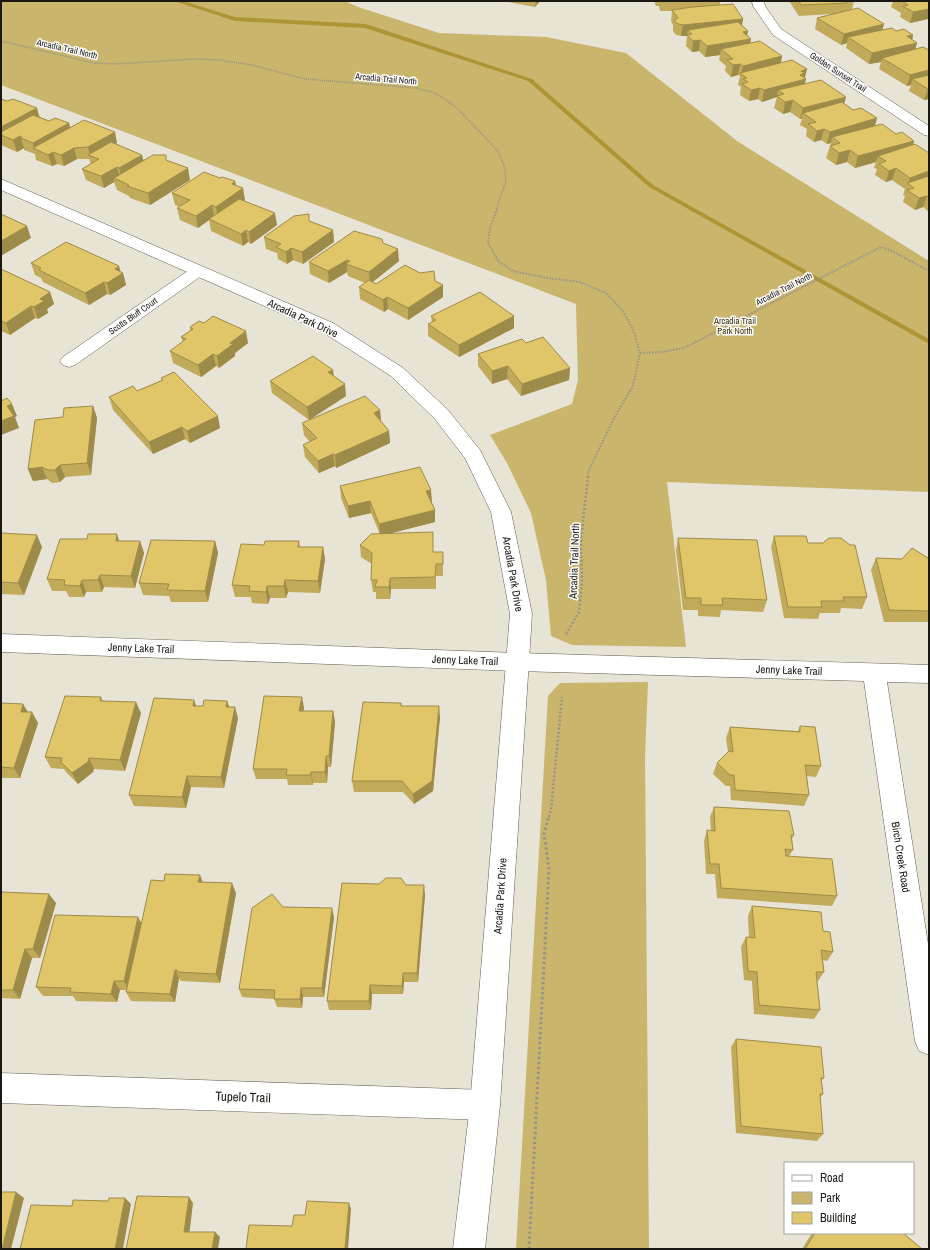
<svg xmlns="http://www.w3.org/2000/svg" width="930" height="1250" viewBox="0 0 930 1250" font-family="'Archivo Narrow',sans-serif">
<style>
.green{fill:#c9b56c}
.lines{fill:none;stroke-linecap:round;stroke-linejoin:round}
.stream{fill:#ae9534;fill-rule:evenodd}
.minor-casing{stroke:#615d51;stroke-width:1}
.tertiary-casing{stroke:#615d51;stroke-width:1}
.path-far3{stroke:#979389;stroke-width:1.5;stroke-dasharray:1 1;stroke-linecap:butt}
.path-far2{stroke:#979389;stroke-width:2;stroke-dasharray:1.5 1.5;stroke-linecap:butt}
.path-far1{stroke:#979389;stroke-width:2.5;stroke-dasharray:2 2;stroke-linecap:butt}
.path{stroke:#979389;stroke-width:3;stroke-dasharray:2.5 2.5;stroke-linecap:butt}
.minor{fill:#fff;fill-rule:evenodd}
.tertiary{fill:#fff;fill-rule:evenodd}
.wall{fill:#c1aa59}
.shaded-wall{fill:#9d8b49}
.building{fill:#e0c668;stroke:#9d8b49}
.labels{text-anchor:middle;dominant-baseline:central;stroke-width:3;stroke-linejoin:round;paint-order:stroke}
.far-street-label{font-size:9px;fill:#1a1813;stroke:#fff}
.far-park-label{font-size:9px;fill:#3c3107;stroke:#fff}
.street-label{font-size:11px;fill:#1a1813;stroke:#fff}
.near-street-label{font-size:13px;fill:#1a1813;stroke:#fff}
</style>
<rect width="100%" height="100%" fill="#e7e3d5"/>
<path class="green" d="M1,1h344l13,6 81,26 107,4 80,16 111,88 192,120v231l-262,-10 19,165 -114,-2 -21,-9 -5,-56 -15,-67 -24,-50 -17,-28 82,-31 6,-24 -2,-76 -575,-219z
M648,682l-3,75 4,492h-133l32,-553 12,-13z"/>
<g class="lines">
<path class="stream" d="M174,1h9l52,16 131,7 166,55 121,106 276,154v5l-280,-157 -121,-106 -163,-53 -130,-7z"/>
<g class="minor-casing">
<path id="minor" d="M752,1h12l1,5 16,23 148,97v10l-5,-1 -151,-100 -20,-29z
M198,266l6,2 2,3 -2,3 -129,91 -6,2 -6,-2 -3,-4 3,-4 129,-89z
M1,634l517,19 411,12v18l-42,-1 42,268v105l-10,-4 -4,-10 -51,-360 -346,-10 -517,-19z
M1,1073l484,17 10,5 5,10 -5,10 -10,5 -484,-17z"/>
</g>
<g class="tertiary-casing">
<path id="tertiary" d="M1,179l332,144 70,45 45,42 32,40 31,62 21,102 -32,491 -15,144h-32l17,-144 40,-491 -19,-102 -26,-54 -31,-40 -43,-42 -70,-45 -320,-141z"/>
</g>
<path class="path-far3" d="M1,41l93,22 22,1 76,-5 27,1 33,5 53,14 111,9 16,4 13,7 13,10 40,42 7,17 1,13 -10,29"/>
<path class="path-far2" d="M497,209l-7,19 -2,15 11,19 14,9 34,7 33,4 26,11 17,18 11,21 6,21 -7,33 -19,32 -26,54v5
M640,353l22,-1 22,-4 197,-101 11,4 37,20"/>
<path class="path-far1" d="M566,634l13,-22 3,-28 -1,-44 7,-64
M549,817l2,-8 11,-112"/>
<path class="path" d="M529,1249l20,-380 -5,-36 5,-17"/>
<use href="#minor" class="minor"/>
<use href="#tertiary" class="tertiary"/>
</g>
<path class="wall" d="M502,1h38l-5,6z
M654,1h66v4l23,14 -1,7 6,5 -1,4 4,4 -1,4 32,13 -1,7 26,6 -2,9v6l39,20 31,22 39,15 -1,3 16,9v59l-6,-5 -8,3 -12,-8 2,-6 -2,-1 2,-6 -13,-9 -6,2 -11,-7 2,-6 -3,-1 2,-6 -21,6 -8,-6 -11,3 -10,-7 5,-15 -4,1 -6,-4 -7,2 -8,-6 1,-7 -7,-4 2,-6h-2l-10,-7 -7,2 -9,-6 3,-11 -15,5 -4,-3 -9,2 -9,-6 1,-8 -3,-2 2,-9 -2,-1 -7,2 -6,-6 1,-5 -7,-6 1,-5 -15,2 -6,-6 -7,1 -6,-6 1,-10h-6l-5,-1 -3,-4v-6l-2,-4 1,-10h-12l-1,-5h-3z
M789,1h65l-2,8 31,21 13,1 17,4 -1,5 5,3 -2,6 8,-2 6,52 -5,1 -15,-9 2,-6 -4,1 -28,-17 2,-7 -12,2 -23,-16 1,-5 -6,2 -26,-16 2,-11 15,-4 -33,2z
M893,1h36v19l-1,-1 -18,4 -10,-6 1,-4 -10,-6z
M1,99l48,22 20,2 1,4 47,16 -1,1 27,16h24l23,20 -40,25 -20,-7 -1,-2 -12,-6 -3,-8 -10,6 -18,-8 -4,-11 9,-5 -2,-5h-12l-13,7 -7,-2 -5,2 -16,-6 -1,-6 -11,-4v-2l-7,4 -16,-7z
M220,178l15,3 1,4 9,15 -1,1 33,24 -26,19 -3,-2 -5,4 -32,-15 -2,-11 -11,8 -18,-8 -3,-12 3,-1 -5,-2 -3,-12z
M310,221l23,9 1,12 -31,22 -10,-4 -6,4 -9,-5 -1,-6 -11,-4 -2,-12z
M383,243l16,18 -26,21 3,2 59,-3 8,4v12l-35,23 -20,-11 -4,3 -24,-13 -1,-12 6,-4 -17,-7 -1,-4 -18,11 -19,-9 -1,-12z
M31,263l89,9 3,1 3,12 -16,10 -3,-1 -18,11 -46,-23 -2,-4 -6,-3z
M1,269l49,23 4,12 -7,5 1,4 -10,6 -3,-1 -25,17 -9,-4z
M431,316h83v12l-55,29 -31,-21v-12l4,-2z
M190,327l58,16 -13,10v3l-16,12 -3,-2 -15,11 -28,-14 -3,-12 13,-9 -2,-5 9,-6z
M526,343l44,25 -1,12 -48,16 -14,-17 -15,5 -14,-18v-12z
M333,370l1,6 12,20 -37,24 -37,-27 -2,-12z
M161,378l59,50 -30,15 -5,-4 -32,15 -40,-44 -4,-13 28,-6 25,-10z
M93,406l4,12 -6,57 -26,2 -5,5 -8,1 -5,-4 -14,2 -5,-12 35,-52z
M380,410l1,11 8,10 1,12 -54,25 -1,-2 -16,7 -14,-16 -2,-12 7,-3 -6,-7 -2,-12z
M340,486l92,16h-1l4,8v12l-44,11 42,19 10,12v12h-7v13h-45l-1,10h-14v-7h-3l-2,-12 1,-16 -11,-7 -1,-12 20,-11 -9,-21 -22,5 -8,-20z
M1,533l41,14 -18,48 -23,-1z
M774,536l34,7 59,54 -5,12 -21,-1 -1,5h-20l-2,6 -34,-1 -13,-71z
M678,538l89,62 -4,12 -42,-2 -1,7 -22,-1v-6h-15l-7,-60z
M120,541h20l4,12 -9,35 -31,-1 -2,5h-16l-2,5h-15l-3,-6h-14l-5,-12z
M215,541l3,12 -10,49h-37l-2,-6 -26,-1 -4,-12z
M299,541l1,6h23l2,12 -5,34 -32,-1 -2,6h-16l-2,6 -16,-1 -1,-6h-16l-3,-12 32,-40z
M876,558l53,2v62h-45l-13,-52z
M101,697l2,4 38,12 -16,58 -31,-2 -1,3 -15,12 -12,-12 -2,-3 -13,-1 -6,-11z
M1,701l1,2 21,1 5,8 10,11 -18,55h-19z
M227,701l2,6 9,11 -14,70 -33,-1 -5,21 -52,-2 -5,-11 67,-89h7z
M401,703l1,3 38,11 -7,74 -19,13 -11,-12h-49l-2,-11z
M304,708l-1,3h30l2,11 -4,45h-3l-1,16h-14v2h-25l-1,-6h-31l-3,-10z
M800,726l21,40 -5,11 -9,-1 2,19 -5,11 -73,-6 -1,-14h-4l-13,-12 4,-11 11,-11 -2,-14 4,-11 68,4z
M714,807l80,28 -2,4 1,11 -4,6 48,40 -5,10 -115,-8 -2,-24h-9l-2,-33 3,-11 4,1 -1,-14z
M164,881l39,1 33,11 -16,90 -39,-2 -2,-3 -4,24 -44,-1 -5,-9v-2h-6l-3,12 -41,-1 -3,-5h-30l-7,-9 106,-64z
M406,885l19,10 -7,87h-14l-1,12h-31l-1,16h-42l-2,-9z
M1,892l55,11 -16,55h-8l-12,41 -19,-1z
M752,906l71,25 10,21 -6,9 -4,-1 1,12 -6,9h-1l3,29 -6,9 -60,-5 -2,-33 -8,-1 -3,-33 5,-10 3,1 -1,-22z
M283,907l51,10 -10,80h-21l-1,11 -25,-1 -3,-8 -32,-2 -3,-8z
M736,1039l88,39 -3,3 2,13 -3,4 3,36 -6,7 -81,-8 -5,-86z
M812,1233h91l19,16h-120z"/>
<path class="shaded-wall" d="M536,1h4l-5,6z
M929,9v6l-1,4 -18,4 3,-11z
M743,19l-2,11 -49,4 -4,-4 -1,6h-6l2,-11z
M884,24l-3,11 -33,2 -1,6 -6,2 3,-11z
M748,31l-2,9 5,-1 -2,11 -28,-1 -1,6 -15,2 2,-11 36,-14z
M913,35l-2,10 6,-2 -3,11 -32,4 -1,4 -12,2 3,-11 35,-17z
M700,40l-1,11 -7,1 1,-11z
M782,56l-2,12 -39,6 2,-8z
M740,64l-2,11 -7,2 2,-12z
M807,69l-3,10h2l-3,11 -19,4 -6,-4 -1,7 -15,5 2,-12 37,-19z
M929,70v10l-17,-1 -1,6 -4,1 3,-11z
M760,88l-2,11 -9,2 2,-11z
M929,88v11l-5,1 4,-11z
M846,97l-3,11 -40,5 -2,6h-1l3,-11z
M793,100l-3,12 -7,2 2,-12z
M37,108l3,11 -39,16v-8z
M877,118l-3,12 -42,7 -1,6 -4,1 3,-12z
M69,123l3,12 -38,14 -1,-6z
M824,129l-3,11 -7,2 3,-11z
M115,132l2,11 -24,14 -3,-1 -2,-9z
M20,136l4,12 -7,4 -4,-12z
M914,141l-3,11 -33,4 -2,6 -21,6 3,-12z
M74,148l3,11 -13,7 -3,-11z
M850,150l-3,12 -11,3 3,-12z
M53,152l4,12 -5,2 -4,-11z
M142,155l3,11 -23,13 -3,-11z
M117,167l3,11h-6v4l-10,6 -3,-12z
M188,168l2,12 -40,25 -2,-12z
M896,168l-4,12 -6,2 3,-11z
M929,171v11l-21,2 2,-6z
M235,181l2,11 6,-4 2,12 -27,18 -2,-11 16,-23z
M927,196l-4,11 -8,3 4,-12z
M212,205l2,12 -5,2v1l-11,8 -2,-12z
M275,213l2,12 -26,19 -2,-12z
M27,226l4,12 -30,18v-15z
M246,230l2,12 -5,4 -2,-12z
M333,230l1,12 -31,22 -1,-12z
M291,248l2,12 -6,4 -1,-12z
M398,249l1,12 -29,23 -1,-12z
M347,260v12l-18,11 -1,-12z
M119,266l2,8 2,-1 3,12 -16,10 -3,-12 8,-14z
M104,282l3,12 -18,11 -4,-12z
M443,285v12l-35,23v-12z
M50,292l4,12 -7,5 1,4 -10,6 -4,-12 6,-8z
M387,297l1,12 -4,3 -1,-12z
M31,306l4,12 -25,17 -4,-12z
M514,316v12l-55,29v-12z
M246,331l2,12 -13,10v3l-16,12 -2,-12 13,-13z
M213,354l3,12 -15,11 -3,-12z
M508,366l-1,13 -15,5v-13z
M570,368l-1,12 -48,16 1,-12z
M333,370l1,12 -6,-10z
M345,384l1,12 -37,24 -2,-13z
M12,404l5,12 -2,1 4,11 -18,7v-14l6,-15z
M93,406l4,12 -6,57 -4,-12z
M380,410l1,12 -7,-9z
M218,416l2,12 -30,15 -3,-12z
M182,427l3,12 -32,15 -4,-12z
M389,431l1,12 -54,25 -1,-13z
M333,454l2,12 -16,7 -1,-12z
M60,465l5,12 -5,5 -5,-12z
M42,467l5,12 -14,2 -5,-12z
M431,490l1,12 -6,1v-12z
M370,501l1,12 -22,5 -1,-12z
M435,510v12l-55,14 -1,-12z
M117,534l4,12 -5,-5z
M37,535l5,12 -18,48 -6,-12z
M140,541l4,12 -9,35 -4,-12z
M215,541l3,12 -10,49 -3,-11z
M323,547l2,12 -5,34 -2,-12z
M100,575l4,12 -2,5 -4,-12z
M390,578l1,11 -1,10 -1,-12z
M82,580l4,12 -2,5 -4,-11z
M285,580l3,12 -2,6 -2,-12z
M267,586l3,12 -2,6 -2,-12z
M302,697l2,11 -2,14 -3,-11z
M194,700l4,11 -5,-5z
M227,701l4,11 -5,-5z
M136,702l5,11 -16,58 -5,-11z
M23,704l6,11 -8,-3z
M439,706l1,11 -7,74 -19,13 -1,-10z
M235,707l3,11 -14,70 -3,-11z
M333,711l2,11 -4,45 -2,-11z
M32,712l6,11 -18,55 -6,-10z
M326,756l2,11 -1,16 -2,-11z
M89,758l5,11 -1,3 -15,12 -6,-11z
M311,772l2,11v2l-2,-10z
M187,776l4,11 -5,21 -4,-11z
M200,875l4,10 -6,-3z
M232,883l4,10 -16,90 -4,-9z
M424,885l1,10 -7,87 -1,-9z
M49,894l7,9 -16,55 -7,-9z
M332,908l2,9 -10,80 -2,-9z
M138,917l5,9 -14,64 -5,-9z
M25,949l7,9 -12,41 -7,-9z
M175,970l4,8 -4,24 -5,-8z
M403,973l1,9 -1,12 -1,-8z
M114,981l6,9 -3,12 -6,-8z
M370,985l2,9 -1,16 -2,-9z
M301,988l2,9 -1,11 -2,-9z
M16,1192l8,6 -13,51h-9z
M189,1197l4,6 -4,34 -5,-5z
M125,1198l6,6 -8,45h-8z
M349,1203l2,6 -3,40h-3z
M215,1232l5,5 -2,12h-6z"/>
<path class="building" d="M799,1h46l2,2 -46,2z
M902,1h27v8l-16,3 -10,-6 5,-1z
M733,4l10,15 -60,6 -5,-1 -4,-4 4,-2 -6,-8 20,-3z
M858,8l26,16 -40,10 -27,-16z
M738,22l10,9 -5,1 8,7 -44,7 -7,-6 -7,1 -6,-6 5,-1 -4,-4z
M892,28l4,3 8,-2 9,6 -6,1 10,7 -45,10 -24,-16z
M760,41l22,15 -39,10 -3,-2 -7,1 -6,-5 6,-1 -12,-10z
M923,47l6,3v20l-19,5 -28,-17z
M792,60l15,9 -6,2 4,2 -5,2 6,4 -42,11 -4,-2 -9,2 -9,-6 6,-2 -5,-3 4,-1 -7,-5z
M929,75v13l-1,1 -16,-10z
M821,80l25,17 -43,11 -10,-8 -8,2 -8,-6 7,-2 -6,-4z
M1,99l6,2 6,-2 24,9 -36,19z
M842,102l11,8 8,-2 16,10 -47,14 -6,-3 -7,2 -9,-7 8,-2 -13,-9z
M33,115l16,6 6,-3 14,5 -36,20 -12,-5 1,-1 -2,-1 -7,4 -12,-5v-3z
M84,120l31,12 -27,15 -14,1 -13,7 -8,-3 -5,3 -15,-7z
M882,124l14,10 6,-2 12,9 -56,15 -8,-6 -11,3 -9,-7 10,-3 -8,-6z
M111,142l31,13 -23,13 -2,-1 -16,9 -19,-7 17,-10 -11,-4z
M915,144l14,9v18l-19,7 -14,-10 -7,3 -10,-7 7,-3 -8,-5z
M153,155h13v5l22,8 -40,25 -21,-7 2,-1 -15,-7z
M204,172l16,6 2,-1 13,4 -3,3 11,4 -27,19 -4,-2 -16,11 -19,-8 13,-8 -18,-7z
M929,176v21l-2,-1 -8,2 -12,-8 7,-2 -7,-5z
M239,199l36,14 -26,19 -3,-2 -5,4 -32,-15z
M1,214l26,12 -26,15z
M309,214v7l24,9 -31,22 -11,-4 -5,4 -10,-5 5,-3 -17,-7 30,-21z
M354,231l28,8 1,4 15,6 -29,23 -23,-8 4,-3 -3,-1 -19,11 -19,-9z
M66,242l53,24 -4,3 8,4 -16,10 -3,-1 -19,11 -46,-23 2,-2 -10,-5z
M405,265l15,8 14,-2 1,10 8,4 -35,23 -21,-11 -4,3 -24,-13 10,-7 7,4z
M1,269l49,23 -10,7 4,2 -10,6 -3,-1 -25,17 -5,-2z
M480,292l34,24 -55,29 -31,-21 8,-4 -5,-4z
M213,316l33,15 -16,12 3,1 -16,12 -4,-2 -15,11 -28,-14 16,-12 -5,-2 12,-8 -3,-2 9,-6 5,2z
M543,337l27,31 -48,16 -14,-18 -16,5 -14,-17 44,-15 4,4z
M313,356l20,14 -5,2 17,12 -38,23 -37,-26z
M174,372l44,44 -31,15 -5,-4 -33,15 -40,-45 24,-11 4,5 26,-11 -2,-2z
M365,396l15,14 -6,3 15,18 -54,24 -2,-1 -15,7 -15,-16 14,-7 -15,-15z
M7,398l5,6 -5,2 7,10 -13,5v-20z
M93,406l-6,57 -27,2 -5,5h-7l-6,-3 -14,2 7,-49 28,-3 1,-9z
M420,467l11,23 -5,1 9,19 -56,14 -9,-23 -22,5 -8,-20z
M433,532v20h10v12h-7l-1,13 -45,1 -1,9h-14l2,-7h-6l1,-27 -12,-8 11,-11z
M1,533l36,2 -19,48 -17,-1z
M88,534h29l-1,7h24l-9,35 -31,-1 -2,5h-16l-2,6 -16,-1 1,-5 -18,-1 13,-40h27z
M774,536h32l2,7h15l6,-5h12l9,7h5l12,52h-24l1,4h-23l1,6h-34z
M678,538l79,2 10,60 -45,-2 1,7h-22v-7h-15z
M151,540l64,1 -10,50 -38,-1 2,-6 -30,-1z
M265,541h34l-1,6h25l-5,34 -33,-1 -1,6h-17l-1,6 -17,-1 1,-5 -18,-1 9,-41 23,1z
M912,548l16,10 1,2v51l-40,-1 -13,-52 26,1z
M65,696l36,1 -1,4 36,1 -16,58 -31,-2 -1,4 -16,11 -11,-11 1,-4 -17,-1z
M264,696l38,1 -3,14h34l-4,45h-3l-1,16h-14v3h-25l1,-6h-34z
M154,698l40,2 -1,6h10l1,-6 23,1 -1,6h9l-14,70 -34,-1 -5,21 -53,-2z
M363,702l38,1v3h38l-7,75 -19,13 -11,-13h-50z
M1,703l22,1 -2,8h11l-18,56 -13,-1z
M800,726l15,1 6,39 -16,-1 4,30 -74,-5 -1,-15h-4l-13,-12 12,-12 4,1 -3,-25 70,5z
M714,807l75,4 5,24h-3l2,15 -8,-1 1,7 46,3 5,37 -116,-8 -2,-24h-9l-3,-34 8,1z
M165,874l35,1 -2,7 34,1 -16,91 -39,-2v-2h-2l-5,24 -44,-2 25,-112 13,1z
M386,878h15l5,7h18l-7,88h-14l-1,13 -32,-1 -1,16h-42l15,-118 37,1z
M1,892l48,2 -16,55h-8l-12,41h-12z
M272,894l11,13 49,1 -10,80h-21l-1,11h-26l1,-9 -36,-1 13,-81z
M752,906l69,6 2,19 7,1 3,20 -12,-2 3,22h-8l4,38 -61,-5 -2,-33 -9,-1 -2,-34 9,1z
M55,915l83,2 -14,64h-10l-3,13 -41,-2 1,-4 -35,-1z
M736,1039l85,8 3,31h-3l2,16h-3l3,40 -82,-8z
M1,1192h15l-14,57h-1z
M137,1196l52,1 -5,35h31l-3,17h-86z
M109,1198h16l-10,51h-95l11,-44 41,1 1,-6 35,1z
M307,1201l42,2 -4,46h-99l3,-24 43,1 2,-11h11z
M815,1233h88l19,16h-117z"/>
<g class="labels">
<g class="far-street-label">
<text transform="translate(67 49) rotate(13)">Arcadia Trail North</text>
<text transform="translate(838 72) rotate(33)">Golden Sunset Trail</text>
<text transform="translate(386 79) rotate(5)">Arcadia Trail North</text>
<text transform="translate(784 289) rotate(-27)">Arcadia Trail North</text>
<text transform="translate(133 316) rotate(-35)">Scotts Bluff Court</text>
</g>
<g class="far-park-label">
<text x="735" y="321">Arcadia Trail<tspan x="735" dy="10">Park North</tspan></text>
</g>
<g class="street-label">
<text transform="translate(303 318) rotate(25)">Arcadia Park Drive</text>
<text transform="translate(574 561) rotate(-88)">Arcadia Trail North</text>
<text transform="translate(513 574) rotate(80)">Arcadia Park Drive</text>
<text transform="translate(141 648) rotate(2)">Jenny Lake Trail</text>
<text transform="translate(465 660) rotate(2)">Jenny Lake Trail</text>
<text transform="translate(789 670) rotate(2)">Jenny Lake Trail</text>
<text transform="translate(901 857) rotate(81)">Birch Creek Road</text>
<text transform="translate(500 896) rotate(-86)">Arcadia Park Drive</text>
</g>
<g class="near-street-label">
<text transform="translate(243 1097) rotate(2)">Tupelo Trail</text>
</g>
</g>
<rect width="930" height="1250" fill="none" stroke="#1a1813" stroke-width="4"/>
<rect x="784" y="1162" width="130" height="72" fill="#ffffff" stroke="#a3a3a1"/>
<rect x="792" y="1175" width="20" height="6" fill="#ffffff" stroke="#a3a3a1"/>
<text x="820" y="1182" font-size="12" fill="#1a1813">Road</text>
<rect x="792" y="1192" width="20" height="12" fill="#c9b56c" stroke="#a3a3a1"/>
<text x="820" y="1202" font-size="12" fill="#1a1813">Park</text>
<rect x="792" y="1212" width="20" height="12" fill="#e0c668" stroke="#a3a3a1"/>
<text x="820" y="1222" font-size="12" fill="#1a1813">Building</text>
</svg>
